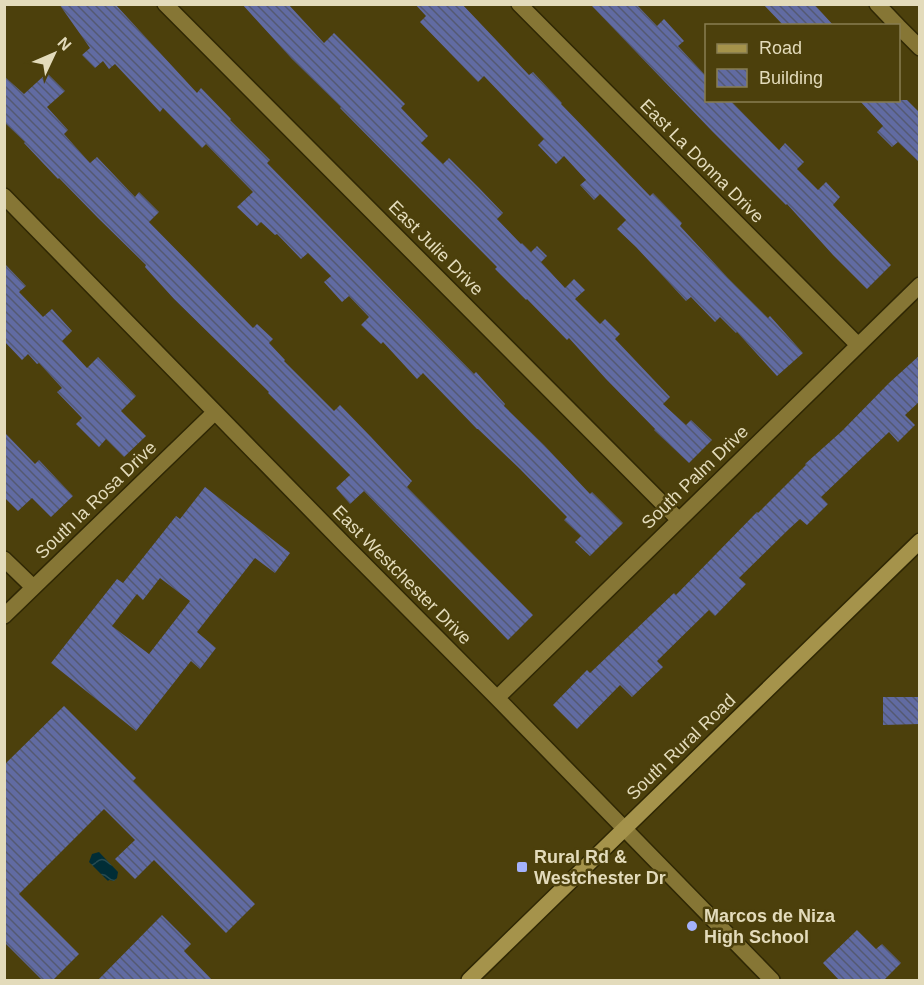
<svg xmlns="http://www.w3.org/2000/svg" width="924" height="985" viewBox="0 0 924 985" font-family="Arial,sans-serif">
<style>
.water{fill:url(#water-waves)}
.building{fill:url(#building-back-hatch);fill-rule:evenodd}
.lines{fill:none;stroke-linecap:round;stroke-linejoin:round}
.minor-casing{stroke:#2f2704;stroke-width:18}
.major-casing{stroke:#2f2704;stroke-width:18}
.minor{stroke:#867635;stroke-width:15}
.major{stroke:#a5934b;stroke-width:15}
.poi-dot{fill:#a4b2fc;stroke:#4c400c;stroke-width:2}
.labels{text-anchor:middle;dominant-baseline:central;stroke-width:5;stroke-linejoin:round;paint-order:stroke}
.street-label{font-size:18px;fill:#e3dbbb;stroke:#4c400c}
.poi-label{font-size:18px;font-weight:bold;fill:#e3dbbb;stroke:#4c400c;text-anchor:start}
</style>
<defs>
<pattern id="water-waves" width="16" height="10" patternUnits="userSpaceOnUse" patternTransform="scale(1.5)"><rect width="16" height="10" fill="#012d36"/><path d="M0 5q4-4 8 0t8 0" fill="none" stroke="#264b51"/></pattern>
<pattern id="building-back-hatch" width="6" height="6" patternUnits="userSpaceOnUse" patternTransform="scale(1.5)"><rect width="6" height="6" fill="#616ba2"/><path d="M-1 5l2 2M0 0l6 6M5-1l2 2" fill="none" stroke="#545972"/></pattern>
</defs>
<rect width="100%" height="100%" fill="#4c400c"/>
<path class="water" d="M99,852l19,20 -1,6 -3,3 -5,-1 -1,1 -19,-19 3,-8z"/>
<path class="building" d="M59,4h56l82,89 4,-5 30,31 -1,1 40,40 -3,3 207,211 2,-2 29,32 -1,2 40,39 46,49 2,-2 31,31 -33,33 -15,-14 6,-6 -17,-16 3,-3 -47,-48 -42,-40h-1l-54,-56 -6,6 -34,-37 -2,2 -20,-19 8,-8 -20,-21 -7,6 -18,-20 7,-6 -23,-23 -7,6 -24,-25 -2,1 -14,-13 -4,4 -20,-19 16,-15 -47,-48 -4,4 -39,-40 -3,4 -45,-48 -6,5 -6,-8 -8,7 -13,-13 8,-7z
M242,4h46l36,39 10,-10 71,71 -4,4 27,28 -7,7 22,21 6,-6 31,31 23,24 -6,6 24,25 1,-1 9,9 6,-6 10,10 -6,6 24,26 9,-9 11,11 -10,9 25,25 5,-5 15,15 -5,5 55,58 -7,7 23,21 5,-5 21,20 -23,23 -35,-33 1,-1 -49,-50 -37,-41 -2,2 -40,-41 -1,1 -31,-31 2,-2 -157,-159 1,-1 -49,-48z
M415,4h47l67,71 4,-3 29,31 -1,1 89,92 3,-3 29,30 -2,3 48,52 40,40 2,-2 33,37 -26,23 -40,-44 -1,1 -16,-16 -5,5 -24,-25 -5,4 -50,-54 -19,-18 9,-9 -26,-26 -6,6 -14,-15 6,-5 -22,-24 -8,8 -18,-19 6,-6 -39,-41 -21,-22 -6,6 -58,-60 6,-6z
M590,4h46l21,22 7,-7 20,22 -6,5 28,30v24h24l49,50 6,-7 19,19 -7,7 21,21 8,-8 14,15 -7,8 58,60 -24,24 -34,-34 -46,-51 -1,1 -74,-74z
M763,4h51l20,22h-50z
M47,73l18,18 -18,16 21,23 -4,4 26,29 7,-6 38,40 4,-5 20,20 -10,10 104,106 4,-4 16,15 -4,4 16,17 -1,1 50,50 6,-6 31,32 41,44 -5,6 126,128 -25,25 -144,-149 -14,13 -14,-16 14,-13 -82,-82 1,-1 -95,-93 -29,-32 1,-2 -48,-47 -39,-40 -1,1 -34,-36 1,-1 -21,-20v-46l20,18z
M859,100h48l13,13v50l-22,-21 -6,5 -15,-15 6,-6z
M4,263l22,23 -7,6 24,25 9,-8 20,22 -10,10 25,27 11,-11 38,39 -15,15 25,25 -22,21 -18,-18 -7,8 -23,-23 6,-6 -25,-26 5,-4 -23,-25 -2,1 -9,-10 -6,6 -18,-19z
M920,355v46l-15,14 10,10 -17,17 -9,-10 -68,65 7,7 -21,21 -7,-6 -11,10 -50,49 7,6 -31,32 -6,-6 -52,51 6,6 -31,30 -12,-12 -43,44 -24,-24 34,-35 3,3 84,-80 2,2 81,-83 1,1 48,-48 -1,-1 37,-33 47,-48z
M4,432l31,32 4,-4 34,36 -22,21 -19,-19 -14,13 -14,-14z
M205,487l85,66 -15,20 -20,-15 -58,74 19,16 -16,21 -9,-8 -55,70 -85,-68 66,-84 6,4 53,-67 4,3zM160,578l30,23 -41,53 -37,-28 25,-32 6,6z
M883,697h37v27l-37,1z
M64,706l72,72 -3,3 122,123 -29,29 -72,-73 -19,19 -20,-20 20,-19 -31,-31 -85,85 60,60 -27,27h-9l-39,-39v-177z
M162,915l29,29 -7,7 29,30h-116z
M857,930l19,19 6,-5 19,19 -18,18h-43l-17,-18z"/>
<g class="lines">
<g class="minor-casing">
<path id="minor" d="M165,4l514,516
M519,4l339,341
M877,4l21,22
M898,26l22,22
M4,196l341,349 152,153 275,282
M4,559l29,28
M4,616l211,-204
M497,698l423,-413"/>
</g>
<g class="major-casing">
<path id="major" d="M469,980l451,-439"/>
</g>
<use href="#minor" class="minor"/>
<use href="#major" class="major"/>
</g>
<g class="poi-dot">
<rect x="516" y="861" width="12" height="12" rx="3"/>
<circle cx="692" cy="926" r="6"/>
</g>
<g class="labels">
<g class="street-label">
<text transform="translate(702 161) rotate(45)">East La Donna Drive</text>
<text transform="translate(436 248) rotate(45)">East Julie Drive</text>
<text transform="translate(695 477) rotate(-44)">South Palm Drive</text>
<text transform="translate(96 500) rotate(-44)">South la Rosa Drive</text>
<text transform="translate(402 575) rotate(45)">East Westchester Drive</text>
<text transform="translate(681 747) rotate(-44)">South Rural Road</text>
</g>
<g class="poi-label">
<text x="534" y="857">Rural Rd &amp;<tspan x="534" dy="21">Westchester Dr</tspan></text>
<text x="704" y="916">Marcos de Niza<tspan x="704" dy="21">High School</tspan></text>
</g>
</g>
<rect width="924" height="985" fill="none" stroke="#e3dbbb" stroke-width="12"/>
<rect x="705" y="24" width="195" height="78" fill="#4c400c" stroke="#887e52" stroke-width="1.5"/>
<rect x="717" y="44" width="30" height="9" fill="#a5934b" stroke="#887e52" stroke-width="1.5"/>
<text x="759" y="54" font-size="18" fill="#e3dbbb">Road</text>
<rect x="717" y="69" width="30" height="18" fill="url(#building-back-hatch)" stroke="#887e52" stroke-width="1.5"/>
<text x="759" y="84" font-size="18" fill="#e3dbbb">Building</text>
<g transform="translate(54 54) rotate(46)" stroke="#4c400c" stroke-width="4.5" paint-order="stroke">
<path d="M0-4.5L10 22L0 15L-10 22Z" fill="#e3dbbb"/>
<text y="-9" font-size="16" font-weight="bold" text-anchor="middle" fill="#e3dbbb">N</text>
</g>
</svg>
